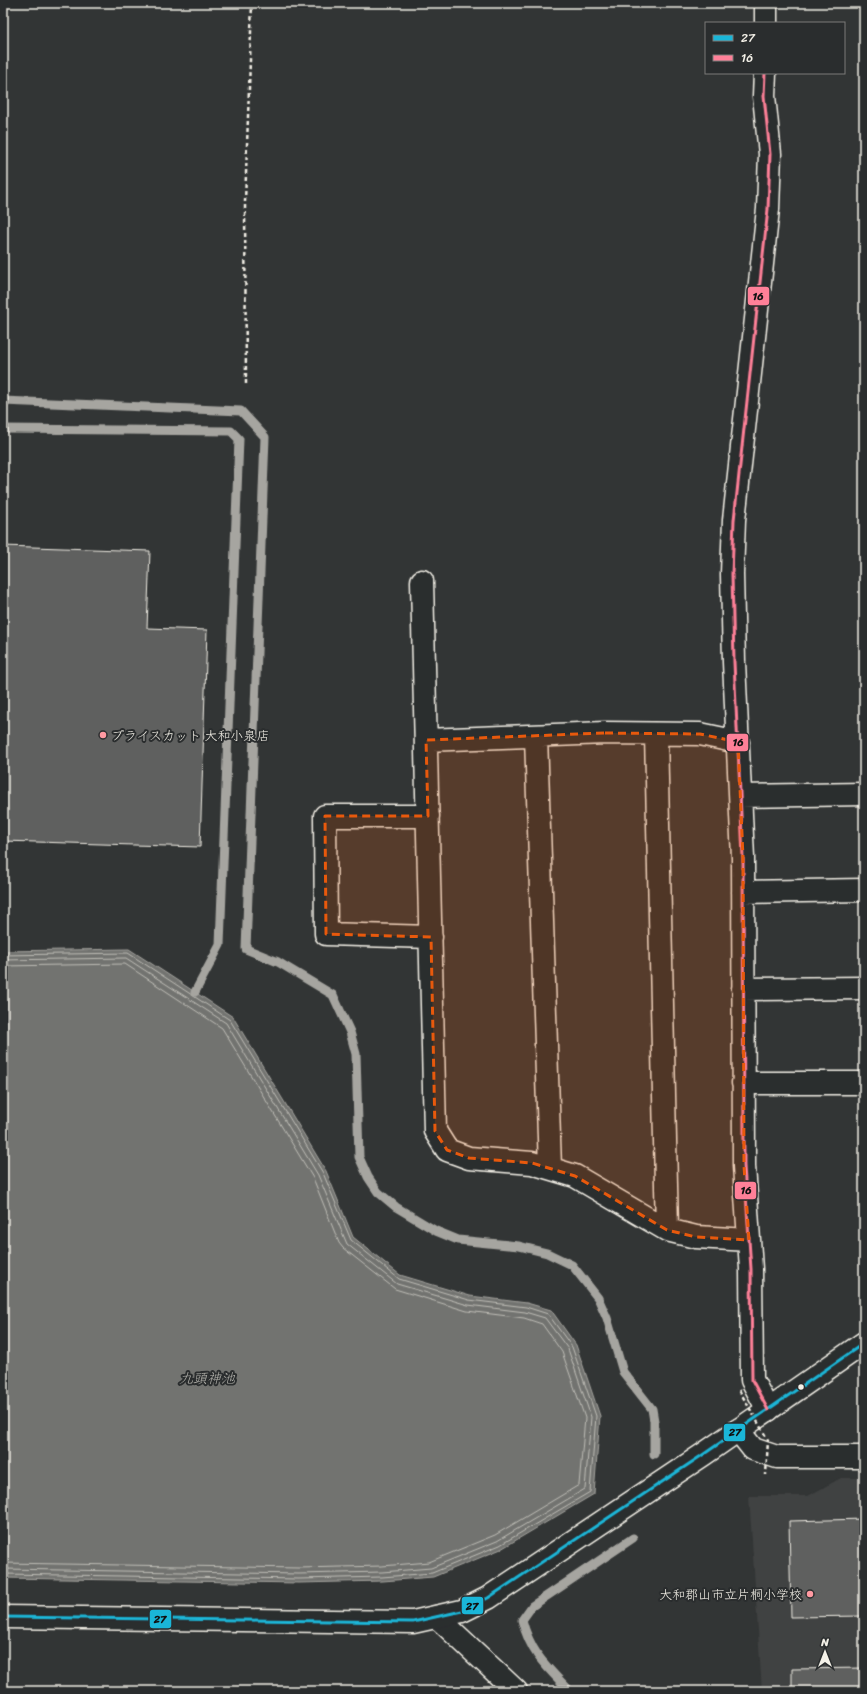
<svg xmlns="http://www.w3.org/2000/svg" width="867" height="1694" viewBox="0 0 867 1694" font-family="Sriracha,'Klee One',sans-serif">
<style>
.built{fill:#404242}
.water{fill:#727370;stroke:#a6a5a0}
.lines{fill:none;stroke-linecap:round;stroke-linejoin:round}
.shore{stroke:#c0bfb8;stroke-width:1}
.stream{stroke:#a6a5a0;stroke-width:9}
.building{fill:#5f605f;stroke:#f4f1e8}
.street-casing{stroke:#f4f1e8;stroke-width:25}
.primary-casing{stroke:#f4f1e8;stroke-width:25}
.path{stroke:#f4f1e8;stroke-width:2.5;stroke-dasharray:4 3;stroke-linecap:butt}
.street{stroke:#2a2d2e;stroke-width:22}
.primary{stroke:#2a2d2e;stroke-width:22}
.path-bridge{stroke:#f4f1e8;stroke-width:2.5;stroke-dasharray:4 3;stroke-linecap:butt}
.bus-1-casing{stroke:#2a2d2e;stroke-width:6}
.bus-2-casing{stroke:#2a2d2e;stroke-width:6}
.bus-1{stroke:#1ab6d8;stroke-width:3}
.bus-2{stroke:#ff8098;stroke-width:3}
.marked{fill:#e8590c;fill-opacity:0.2;stroke:#e8590c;stroke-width:3;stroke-dasharray:8 5;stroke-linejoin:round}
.poi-dot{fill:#ff9aa2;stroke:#2a2d2e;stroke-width:1.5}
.bus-dot{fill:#f4f1e8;stroke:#2a2d2e;stroke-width:1.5}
.labels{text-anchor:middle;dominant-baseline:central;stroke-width:4;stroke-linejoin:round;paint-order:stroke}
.poi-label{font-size:13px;fill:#f4f1e8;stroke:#2a2d2e;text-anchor:start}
.water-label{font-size:14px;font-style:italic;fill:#b3b2ac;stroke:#2a2d2e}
.line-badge{stroke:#2a2d2e;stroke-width:1.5}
.pale-badge-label{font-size:11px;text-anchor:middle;font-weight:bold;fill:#111}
</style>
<rect width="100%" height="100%" fill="#323535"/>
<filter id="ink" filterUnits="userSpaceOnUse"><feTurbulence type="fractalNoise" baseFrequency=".025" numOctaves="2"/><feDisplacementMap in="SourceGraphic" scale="8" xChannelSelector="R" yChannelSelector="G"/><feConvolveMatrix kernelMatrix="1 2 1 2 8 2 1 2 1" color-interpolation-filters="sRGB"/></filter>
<g filter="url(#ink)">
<path class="built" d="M841,1478h23v213h-102l-13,-195h59z"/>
<path class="water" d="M129,949l104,68 93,154 27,66 47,38 70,21 57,7 24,7 25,35 24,71 -6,78 -93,55 -68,28 -50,4 -84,2 -296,-5v-627z"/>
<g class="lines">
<path class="shore" d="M3,955l125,-2 102,67 93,153 28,67 48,39 70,21 57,7 22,7 24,33 24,69 -6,76 -90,53 -68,28 -50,4 -83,2 -296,-5
M3,960l123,-2 100,65 92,152 29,69 50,40 71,21 57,7 20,6 23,31 23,68 -6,72 -88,52 -66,27 -49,4 -83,2 -296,-5
M3,966l122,-2 97,64 91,150 26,65 4,5 52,41 72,22 57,7 18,6 20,28 23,66 -6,67 -84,50 -66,27 -47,4 -83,2 -296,-5"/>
<path class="stream" d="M3,401l238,10 24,26 -19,512 32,13 55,33 17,37 6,22 3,103 9,20 10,15 18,15 40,24 22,9 61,6 28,7 25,12 26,33 9,20 16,54 29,37 2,12v33
M3,429l228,2 8,8 -19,506 -25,47
M570,1691c-24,-25 -39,-37 -48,-71l10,-14 101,-68"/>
</g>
<path class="building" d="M3,546l147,5 -3,77 60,2 -7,217 -197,-6z
M864,1519v97l-73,1 -2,-96z
M864,1668v23h-72v-22z"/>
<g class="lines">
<g class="street-casing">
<path id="street" d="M766,23v-20
M765,73l-1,23 6,58 -2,55 -34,311 -2,54 2,88 9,196 1,308 7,103 1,111 16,30
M422,581l13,550 12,19 22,8 63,5 43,13 92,54 29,7 53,3
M656,734l11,496
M536,736l14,432
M426,740l179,-7 95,1 38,8
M741,796l123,-2
M428,816h-103l1,118 105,3
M743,892l121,-2
M743,989l121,-1
M743,1083h121
M738,1430l15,19 24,8h87
M437,1617l79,74"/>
</g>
<g class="primary-casing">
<path id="primary" d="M3,1617l410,5 49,-11 26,-13 216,-144 160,-111"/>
</g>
<path class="path" d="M246,384l-1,-182 7,-199"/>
<use href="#street" class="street"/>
<use href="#primary" class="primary"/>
<path class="path-bridge" d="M739,1390l29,50 -2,35"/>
<g class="bus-1-casing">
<path id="bus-1" d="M3,1617l410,5 49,-11 26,-13 216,-144 160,-111"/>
</g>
<g class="bus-2-casing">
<path id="bus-2" d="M765,73l-1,23 6,58 -2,55 -34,311 -2,54 2,88 9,196 1,308 7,103 1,111 16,30"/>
</g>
<use href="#bus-1" class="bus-1"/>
<use href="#bus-2" class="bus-2"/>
</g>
</g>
<path class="marked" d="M605,733l95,1 38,8 5,116 1,308 5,74 -53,-3 -29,-7 -92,-54 -43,-13 -63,-5 -22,-8 -12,-19 -4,-194 -105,-3 -1,-118h103l-2,-76z"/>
<g class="poi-dot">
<circle cx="103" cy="735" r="4"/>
<circle cx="810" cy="1594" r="4"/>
</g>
<circle class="bus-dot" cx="801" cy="1387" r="3.5"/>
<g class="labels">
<g class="poi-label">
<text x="111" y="735">プライスカット 大和小泉店</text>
<text x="802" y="1594" text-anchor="end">大和郡山市立片桐小学校</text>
</g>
<g class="water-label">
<text x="207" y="1378">九頭神池</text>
</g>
</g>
<g class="line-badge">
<rect x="747" y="286" width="23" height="20" rx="4" fill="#ff8098"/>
<rect x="726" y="733" width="23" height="19" rx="4" fill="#ff8098"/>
<rect x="734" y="1181" width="23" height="19" rx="4" fill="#ff8098"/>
<rect x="723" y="1423" width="23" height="19" rx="4" fill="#1ab6d8"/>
<rect x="461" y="1596" width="23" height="19" rx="4" fill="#1ab6d8"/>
<rect x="149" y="1609" width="23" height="20" rx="4" fill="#1ab6d8"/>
</g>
<g class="pale-badge-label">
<text x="758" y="300">16</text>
<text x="738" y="746">16</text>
<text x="746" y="1194">16</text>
<text x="735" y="1436">27</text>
<text x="472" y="1610">27</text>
<text x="160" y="1623">27</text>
</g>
<rect width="867" height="1694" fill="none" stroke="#2a2d2e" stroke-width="16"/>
<rect x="8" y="8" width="851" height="1678" fill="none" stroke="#f4f1e8" stroke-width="1.5" filter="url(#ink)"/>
<rect x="705" y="22" width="140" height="52" fill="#2a2d2e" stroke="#7b7b78"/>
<rect x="713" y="35" width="20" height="6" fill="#1ab6d8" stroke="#7b7b78"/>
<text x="741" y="42" font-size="12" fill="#f4f1e8">27</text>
<rect x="713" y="55" width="20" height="6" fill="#ff8098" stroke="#7b7b78"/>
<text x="741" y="62" font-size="12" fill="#f4f1e8">16</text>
<g transform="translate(825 1652)" stroke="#2a2d2e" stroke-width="3" paint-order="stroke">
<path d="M0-3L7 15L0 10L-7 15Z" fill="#f4f1e8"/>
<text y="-6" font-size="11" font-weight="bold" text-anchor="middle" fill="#f4f1e8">N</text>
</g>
</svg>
